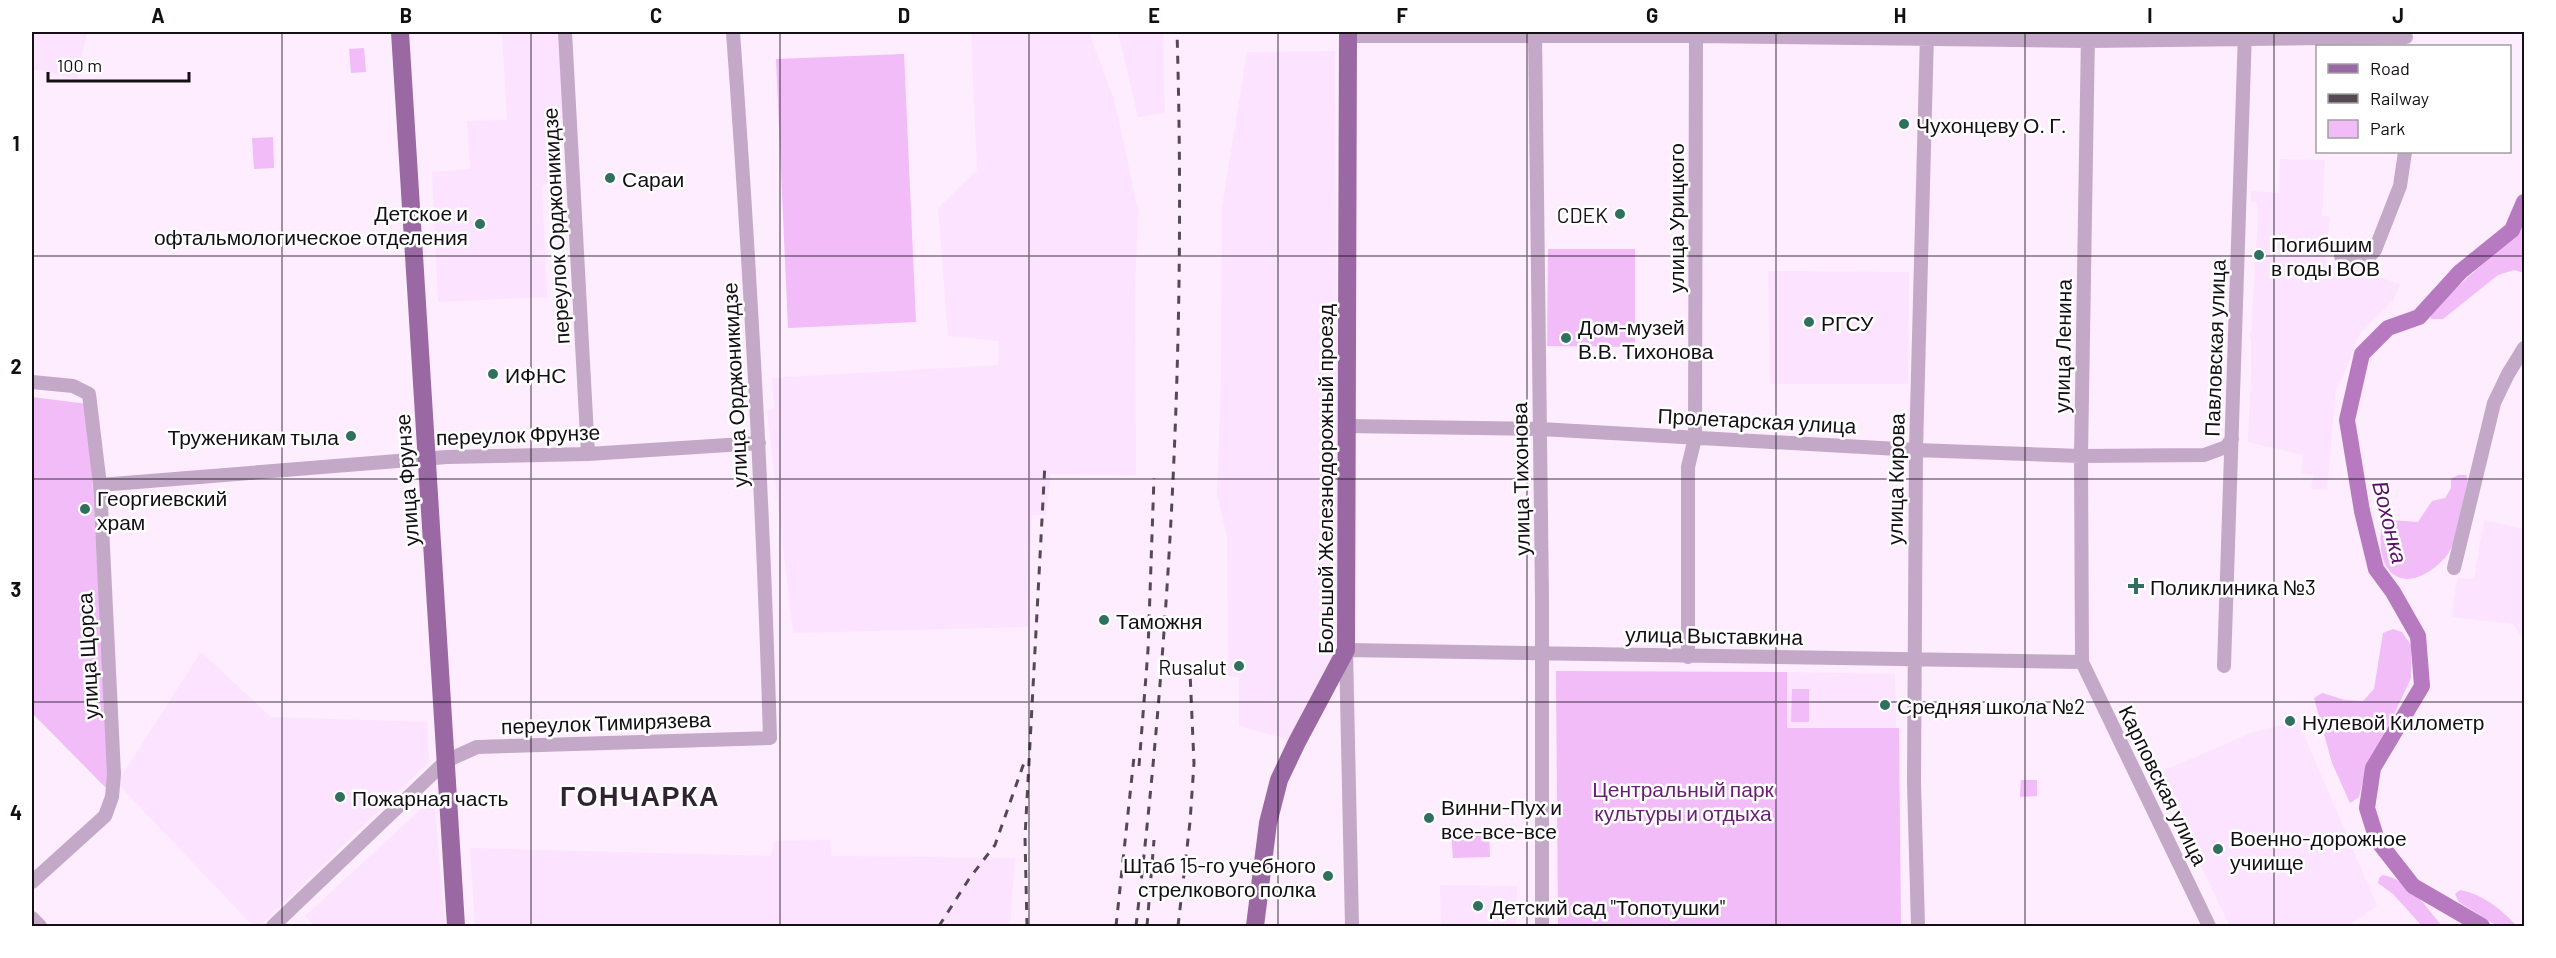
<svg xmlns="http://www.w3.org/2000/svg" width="2556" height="958" viewBox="0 0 2556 958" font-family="Barlow,sans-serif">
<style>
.built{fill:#fce3ff}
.green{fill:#f2bcf9}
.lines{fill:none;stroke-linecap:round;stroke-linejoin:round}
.river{stroke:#b779bf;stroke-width:16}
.minor{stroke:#c4a8c8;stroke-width:14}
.major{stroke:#9a68a2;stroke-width:18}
.rail{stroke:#534a54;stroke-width:3;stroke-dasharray:8 8;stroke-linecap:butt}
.grid{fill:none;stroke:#140e15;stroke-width:1.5;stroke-opacity:0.55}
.poi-dot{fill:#30705e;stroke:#fff;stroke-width:2}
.labels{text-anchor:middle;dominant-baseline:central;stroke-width:5;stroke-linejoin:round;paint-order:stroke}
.poi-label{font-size:21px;fill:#140e15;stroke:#fff;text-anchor:start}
.street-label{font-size:21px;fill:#140e15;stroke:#fff}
.park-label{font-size:21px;fill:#691d73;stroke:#fff}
.water-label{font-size:22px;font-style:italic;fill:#5d0f68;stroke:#fff}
.district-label{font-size:27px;font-weight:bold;letter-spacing:1.5px;fill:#312333;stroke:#fff}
.neatline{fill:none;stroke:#140e15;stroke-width:2}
.grid-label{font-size:20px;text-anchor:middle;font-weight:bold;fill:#140e15}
</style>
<rect width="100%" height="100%" fill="#fdedff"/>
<path class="built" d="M32,32h55l-10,47 -45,-10z
M502,32h58l5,87 -19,1 -1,6 6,18 -4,38 -5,4 5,111 -109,5 -6,-130 38,-3 -3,-48 40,-1z
M971,32h118l26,71 23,108 -3,80 1,184 -85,-1 -5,41h-14l-4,112 -235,6 -24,-205 -2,-18 7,-1 -2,-31 226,-13 1,-24 -51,-5 -10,-128 39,-38z
M1118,32h45l2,81 -27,4z
M1335,51l3,605 -47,84 -52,-14v-49l-11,-1 -1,-139 -10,-43 4,-116 1,-171 25,-155z
M2280,159l45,1 -3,56 8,1 -5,43 75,24 -7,17 -33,32 -18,45 -6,10 -9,102 -16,-1 2,-14 -12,-2 2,-18 -55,-13 3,-66v-36l-2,-6 2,-2 7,-116 -1,-14h-6v-11l28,2z
M1768,271l141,1 -1,112h-138z
M2484,520l40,9v112l-11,-17 -61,-7 5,-39 17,1z
M201,652l70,65 156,5 2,40 -169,164h-7l-136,-143z
M1787,672l108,2 1,54h-109z
M2298,721l79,185 -28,20h-119l-74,-152 97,-42z
M434,797l11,129h-130l-10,-10z
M830,840l1,16 184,2 -5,68h-535l-5,-78 301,8 3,-15z
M1440,885l77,1 -1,40h-75z"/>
<path class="green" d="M364,48l2,24 -15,1 -2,-24z
M904,54l12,268 -128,6 -12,-269z
M273,137l1,31 -20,1 -2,-31z
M2524,215v58l-10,-3 -16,5 -55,44h-12l-1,-7 82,-75z
M1548,249h87v98l-88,-1z
M32,397l56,7 22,388 -78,-79z
M2458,475h8l2,7c-5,21 -9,60 -23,76 -38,40 -72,19 -63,-33l8,-5 28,2 14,-21 13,-3 6,-10v-9z
M2393,629l9,3 9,13v33l-48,103 -4,16 -9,6 -18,-40 -18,-65 8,-5 23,7 18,1 11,-12 9,-56z
M1556,671l231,1v56h112l2,198h-343z
M1792,689h17v33h-18z
M2021,780h16v16l-17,1z
M1451,833h38l1,24 -37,1z
M2383,875c26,5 43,32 59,51h-20l-29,-32 -15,-11 1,-5z
M2460,890c25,5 40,19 57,36h-20l-38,-24 -4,-8z"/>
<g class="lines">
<path class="river" d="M2482,926l-69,-40 -36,-46 -10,-32 6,-40 49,-82 -4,-50 -25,-44 -17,-23 -14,-58 -15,-91 15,-66 26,-26 31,-11 41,-45 52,-42 12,-28"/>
<path class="minor" d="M565,32l23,422
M1535,32l7,566v328
M2088,34l-7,422 1,206 127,264
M1348,36h348l392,5 318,-4
M2341,256l28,1 6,-7 25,-64 5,-34
M32,382l41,4 16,8 11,91 14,289 -2,23 -7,19 -73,66
M1346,426l194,3 376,21 165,6 123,-1 22,-8 6,-8
M100,485l347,-28 141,-3 171,-11
M2454,568l40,-165 14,-29 16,-26
M1688,657v-190l7,-29 1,-406
M2224,666l21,-634
M32,918l8,8
M273,926l173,-165 31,-14 293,-9c-7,-236 -20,-471 -37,-706
M1352,926l-6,-276 736,12
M1918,926l-4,-143 2,-333 11,-416"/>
<path class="major" d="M400,32l56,894
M1255,926l13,-103 11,-43 18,-38 49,-92 2,-618"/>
<path class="rail" d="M1139,766l9,-116 6,-172
M939,926l30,-47 26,-34 30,-85
M1027,926l-2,-89 20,-374
M1116,926l18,-169
M1136,926c35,-296 50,-596 41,-894
M1147,926l7,-86
M1178,926l12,-104 4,-59 -4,-91"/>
</g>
<path class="grid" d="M282,32v894M531,32v894M780,32v894M1029,32v894M1278,32v894M1527,32v894M1776,32v894M2025,32v894M2274,32v894M32,256h2492M32,479h2492M32,702h2492"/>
<g class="poi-dot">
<circle cx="1904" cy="124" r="6"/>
<circle cx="610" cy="178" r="6"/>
<circle cx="1620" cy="214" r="6"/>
<circle cx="480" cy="224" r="6"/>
<circle cx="2259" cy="255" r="6"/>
<circle cx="1809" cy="322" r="6"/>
<circle cx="1566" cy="338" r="6"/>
<circle cx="493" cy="374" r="6"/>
<circle cx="351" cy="436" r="6"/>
<circle cx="85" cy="509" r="6"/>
<path d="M2133 577h6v6h6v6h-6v6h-6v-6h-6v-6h6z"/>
<circle cx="1104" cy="620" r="6"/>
<circle cx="1239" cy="666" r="6"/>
<circle cx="1885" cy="705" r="6"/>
<circle cx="2290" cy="721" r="6"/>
<circle cx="340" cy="797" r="6"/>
<circle cx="1429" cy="818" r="6"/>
<circle cx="2218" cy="849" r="6"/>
<circle cx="1328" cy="876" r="6"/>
<circle cx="1478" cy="906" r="6"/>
</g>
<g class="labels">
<g class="poi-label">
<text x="1916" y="124">Чухонцеву О. Г.</text>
<text x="622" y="178">Сараи</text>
<text x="468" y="212" text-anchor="end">Детское и<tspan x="468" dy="24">офтальмологическое отделения</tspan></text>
<text x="1608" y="214" text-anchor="end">CDEK</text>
<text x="2271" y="243">Погибшим<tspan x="2271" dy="24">в годы ВОВ</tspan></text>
<text x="1821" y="322">РГСУ</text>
<text x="1578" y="326">Дом-музей<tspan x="1578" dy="24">В.В. Тихонова</tspan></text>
<text x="505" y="374">ИФНС</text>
<text x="339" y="436" text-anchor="end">Труженикам тыла</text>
<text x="97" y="497">Георгиевский<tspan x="97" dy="24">храм</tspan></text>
<text x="2150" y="586">Поликлиника №3</text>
<text x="1116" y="620">Таможня</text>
<text x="1227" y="666" text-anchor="end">Rusalut</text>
<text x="1897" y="705">Средняя школа №2</text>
<text x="2302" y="721">Нулевой Километр</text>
<text x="352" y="797">Пожарная часть</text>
<text x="1441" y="806">Винни-Пух и<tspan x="1441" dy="24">все-все-все</tspan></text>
<text x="2230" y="837">Военно-дорожное<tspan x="2230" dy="24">учиище</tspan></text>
<text x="1316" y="864" text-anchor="end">Штаб 15-го учебного<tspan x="1316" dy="24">стрелкового полка</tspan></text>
<text x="1490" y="906">Детский сад "Топотушки"</text>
</g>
<g class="street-label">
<text transform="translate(1675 218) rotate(-90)">улица Урицкого</text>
<text transform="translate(555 226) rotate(-93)">переулок Орджоникидзе</text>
<text transform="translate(2062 346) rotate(-89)">улица Ленина</text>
<text transform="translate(2214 348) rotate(-88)">Павловская улица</text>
<text transform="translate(734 385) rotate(-93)">улица Орджоникидзе</text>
<text transform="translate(1757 420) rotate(3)">Пролетарская улица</text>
<text transform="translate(518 434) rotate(-2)">переулок Фрунзе</text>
<text transform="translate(1324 479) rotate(-90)">Большой Железнодорожный проезд</text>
<text transform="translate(1520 479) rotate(-91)">улица Тихонова</text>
<text transform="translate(1895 479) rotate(-89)">улица Кирова</text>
<text transform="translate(406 480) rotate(-94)">улица Фрунзе</text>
<text transform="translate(1714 635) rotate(1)">улица Выставкина</text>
<text transform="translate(87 656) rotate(-93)">улица Щорса</text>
<text transform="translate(606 722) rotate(-2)">переулок Тимирязева</text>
<text transform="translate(2164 785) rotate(64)">Карповская улица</text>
</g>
<g class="park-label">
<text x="1683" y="788">Центральный парк<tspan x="1683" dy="24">культуры и отдыха</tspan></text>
</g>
<g class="water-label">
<text transform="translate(2391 522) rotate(76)">Вохонка</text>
</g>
<g class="district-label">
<text x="640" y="795">ГОНЧАРКА</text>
</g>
</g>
<rect width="2556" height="958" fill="none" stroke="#ffffff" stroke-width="66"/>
<rect x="2316" y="45" width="195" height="108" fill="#ffffff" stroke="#a19fa1" stroke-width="1.5"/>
<rect x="2328" y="64" width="30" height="9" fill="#9a68a2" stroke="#a19fa1" stroke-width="1.5"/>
<text x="2370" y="75" font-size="18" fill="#140e15">Road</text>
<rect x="2328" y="94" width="30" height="9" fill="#534a54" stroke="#a19fa1" stroke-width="1.5"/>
<text x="2370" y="105" font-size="18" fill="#140e15">Railway</text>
<rect x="2328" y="120" width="30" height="18" fill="#f2bcf9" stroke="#a19fa1" stroke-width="1.5"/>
<text x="2370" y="135" font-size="18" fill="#140e15">Park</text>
<path d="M48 72v9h141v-9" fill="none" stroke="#140e15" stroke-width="3"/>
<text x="57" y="72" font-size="18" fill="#140e15" stroke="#ffffff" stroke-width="4.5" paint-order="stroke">100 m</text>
<rect x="33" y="33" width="2490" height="892" class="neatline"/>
<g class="grid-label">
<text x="158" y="23">A</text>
<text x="406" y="23">B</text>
<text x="656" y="23">C</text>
<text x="904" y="23">D</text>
<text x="1154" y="23">E</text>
<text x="1402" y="23">F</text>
<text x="1652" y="23">G</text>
<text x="1900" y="23">H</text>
<text x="2150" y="23">I</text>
<text x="2398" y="23">J</text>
<text x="16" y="151">1</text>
<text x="16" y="374">2</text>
<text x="16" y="597">3</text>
<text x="16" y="820">4</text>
</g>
</svg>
